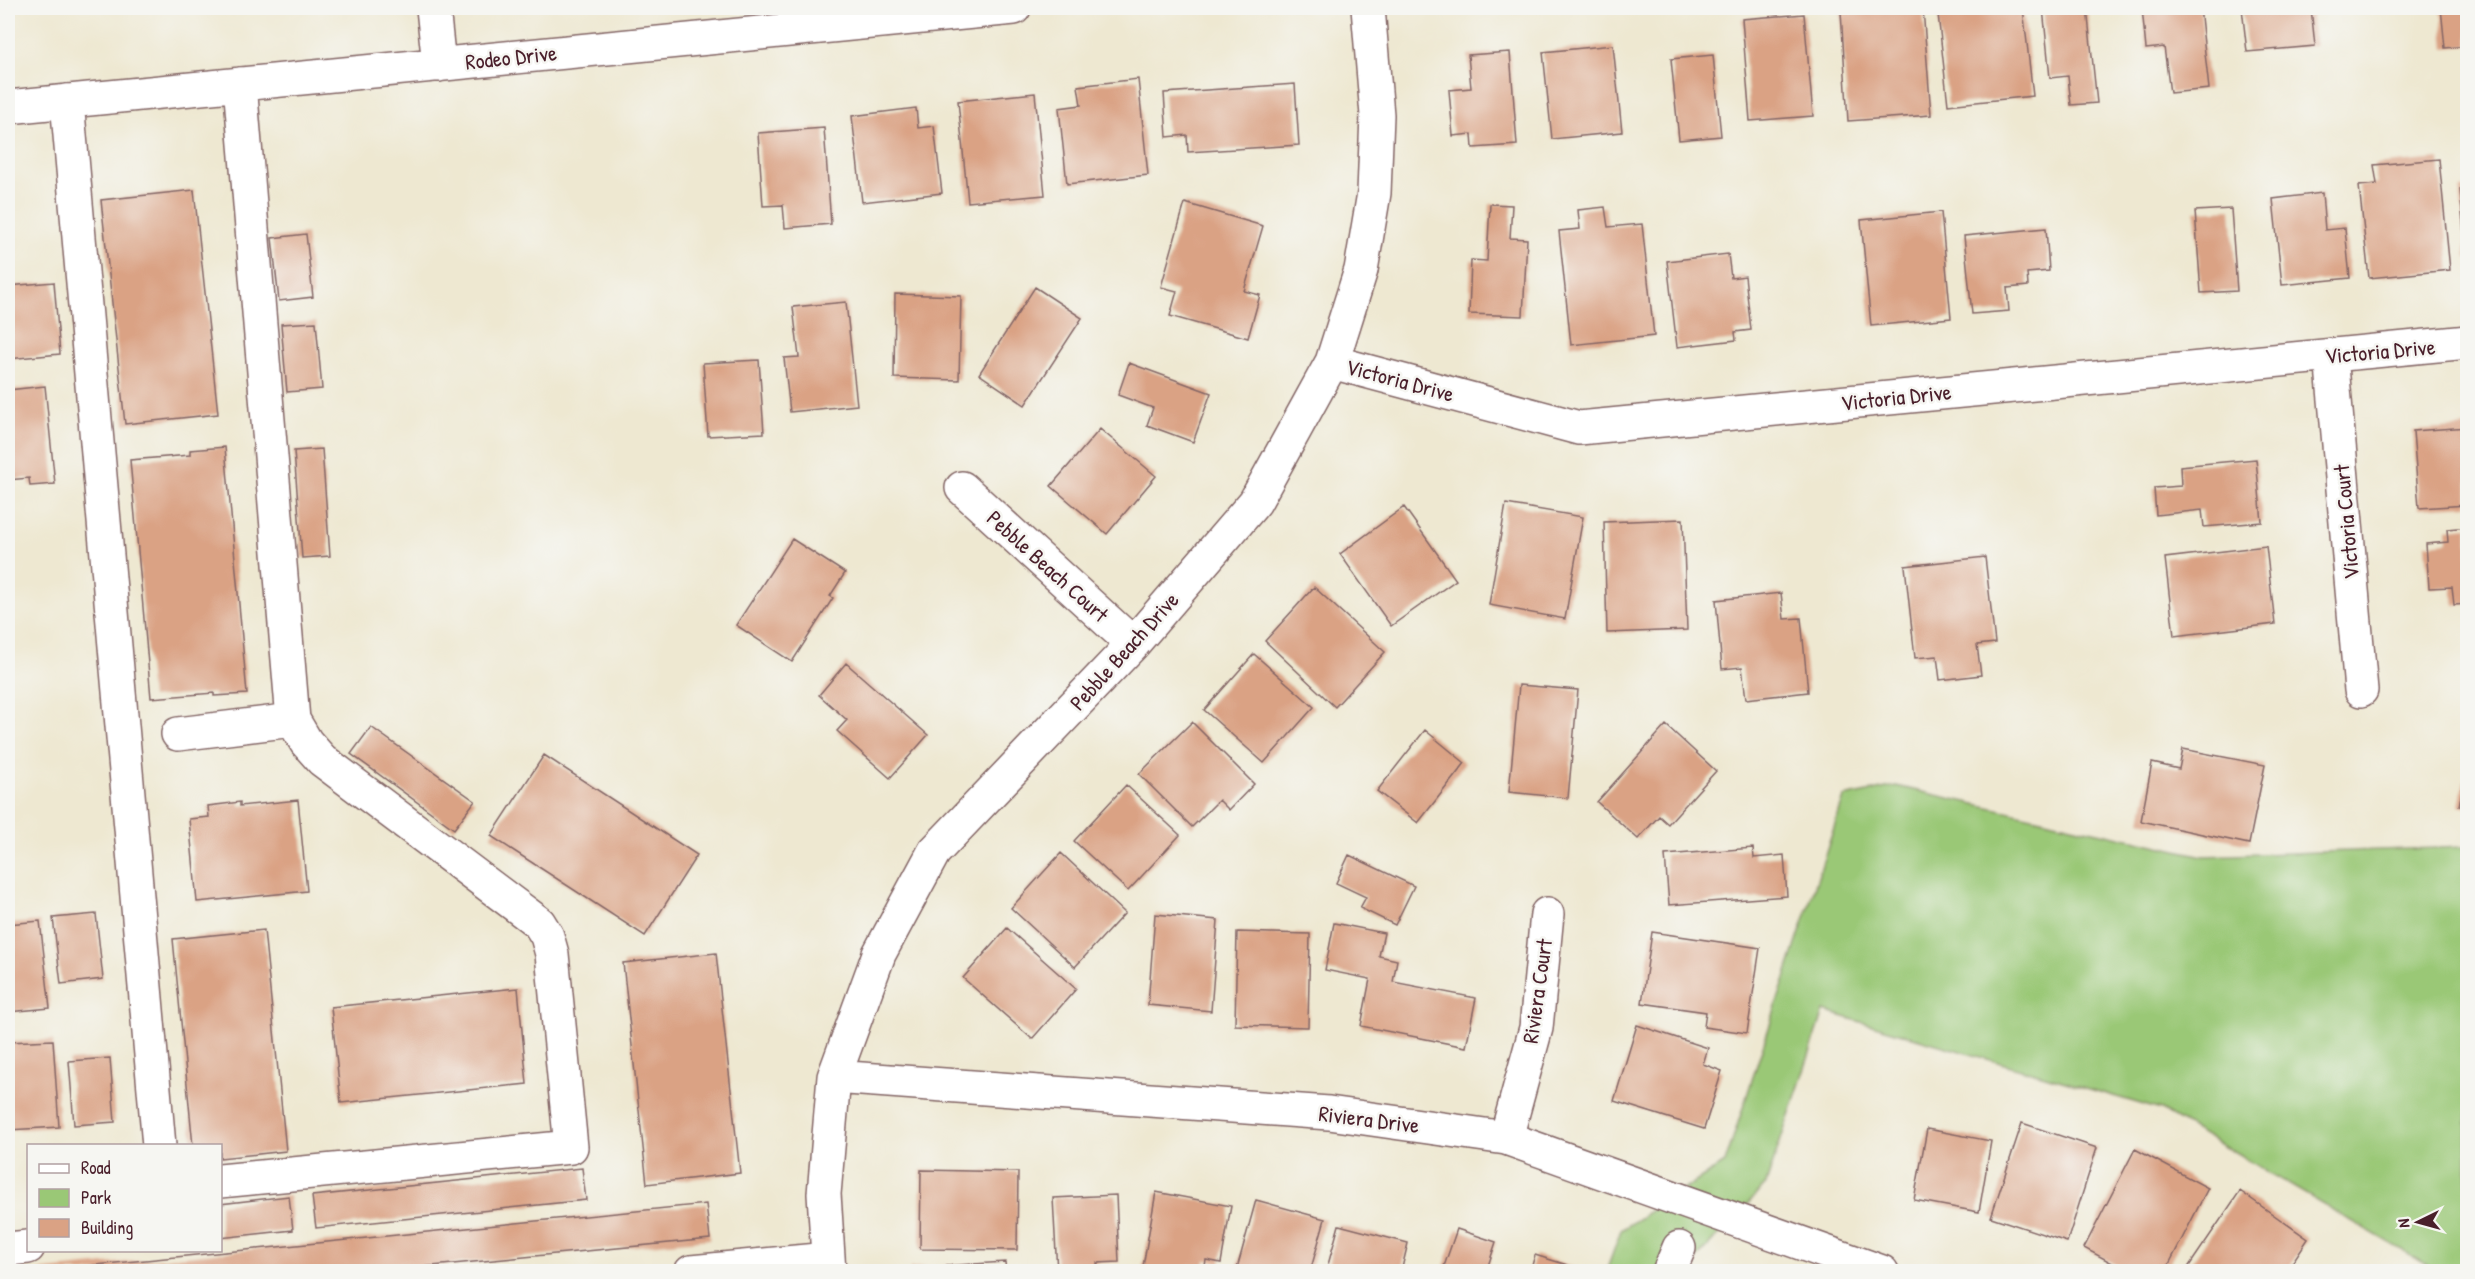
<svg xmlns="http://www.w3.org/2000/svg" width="2475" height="1279" viewBox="0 0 2475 1279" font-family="'Patrick Hand',sans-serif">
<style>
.green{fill:#9ac876;stroke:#727450;stroke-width:1.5}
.building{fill:#daa284}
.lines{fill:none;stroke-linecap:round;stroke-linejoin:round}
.minor-casing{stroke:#836565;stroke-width:36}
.minor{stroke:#fff;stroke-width:33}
.labels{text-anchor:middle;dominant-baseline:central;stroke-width:5;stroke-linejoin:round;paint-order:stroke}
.street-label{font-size:22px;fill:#4a1f2b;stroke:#f6f6f2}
</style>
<rect width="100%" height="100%" fill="#f6f6f2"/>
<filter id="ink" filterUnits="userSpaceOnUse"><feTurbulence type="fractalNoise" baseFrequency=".0167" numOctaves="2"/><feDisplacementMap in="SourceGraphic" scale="12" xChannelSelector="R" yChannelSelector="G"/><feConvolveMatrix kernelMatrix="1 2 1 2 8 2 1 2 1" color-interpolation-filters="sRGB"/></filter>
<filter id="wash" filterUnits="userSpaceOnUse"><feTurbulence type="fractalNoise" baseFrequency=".008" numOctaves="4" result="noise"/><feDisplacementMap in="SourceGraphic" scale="24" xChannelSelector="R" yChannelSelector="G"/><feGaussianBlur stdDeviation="1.35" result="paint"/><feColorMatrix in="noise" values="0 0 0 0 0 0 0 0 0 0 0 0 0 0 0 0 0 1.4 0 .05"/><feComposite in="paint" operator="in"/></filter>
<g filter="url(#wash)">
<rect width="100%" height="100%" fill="#eee8d1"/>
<path class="green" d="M1896,786l307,70 264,-9v424l-31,-1 -275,-160 -337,-99 -58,173 -81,87 -79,1 15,-42 104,-67 119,-366z"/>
<g id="blocks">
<path class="building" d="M1905,8h18l8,107 -83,6 -7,-109z
M1995,8h28l10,88 -85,9 -10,-91z
M2043,8h44l10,95 -26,2 -3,-29 -18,2z
M2142,8h58l9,81 -39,4 -6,-46 -18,2z
M2242,8h69l4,38 -68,6z
M2441,8h27v38l-23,2z
M1804,14l9,102 -63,5 -8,-102z
M1613,45l9,87 -70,7 -9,-87z
M1510,52l7,93 -44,3 -1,-14 -19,2 -4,-46 22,-2 -3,-33z
M1713,55l8,81 -42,4 -8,-81z
M1138,79l10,96 -81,9 -8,-76 22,-3 -3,-19z
M1295,84l4,61 -111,7 -1,-17 -20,2 -3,-44z
M1035,93l10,102 -77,7 -10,-101z
M916,108l2,20 16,-2 8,67 -80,9 -10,-86z
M824,128l7,96 -46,4 -2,-23 -20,1 -5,-73z
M2439,159l11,111 -81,8 -10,-92 18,-2 -3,-19z
M2468,188v70h-2l-6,-69z
M194,190l24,224 -93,10 -24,-224z
M2322,193l3,37 20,-2 5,50 -68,7 -9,-86z
M1185,203l78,23 -19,65 16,4 -12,43 -78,-22 7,-25 -16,-4z
M1490,204l22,1 -2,33 17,1 -4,77 -54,-2 2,-54 16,1z
M1605,207l3,20 34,-3 12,112 -83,9 -12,-114 21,-2 -2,-19z
M2231,209l6,82 -36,2 -6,-82z
M1941,212l10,106 -80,8 -10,-106z
M2046,228l3,43 -22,2 1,13 -21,2 2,23 -37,3 -8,-78z
M306,234l7,63 -34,4 -7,-63z
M1728,254l3,24 14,-2 6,54 -16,2 1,8 -59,7 -10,-86z
M54,282l6,72 -52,5v-73z
M1035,287l47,31 -57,87 -46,-31z
M895,294l66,2 -2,84 -65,-2z
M846,302l11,103 -67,7 -6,-54 15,-1 -6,-50z
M316,322l6,67 -35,3 -6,-68z
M759,360l5,73 -56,3 -5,-73z
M1129,363l82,30 -18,49 -46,-17 6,-17 -35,-13z
M45,386l10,98 -25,2 -1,-8 -21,2v-90z
M2468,427v78l-49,3 -6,-77z
M1100,429l56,47 -49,58 -56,-48z
M225,447l22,247 -33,2v-3l-63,5 -21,-238 60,-5v-5z
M322,449l8,107 -28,2 -8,-107z
M2256,459l6,63 -58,5 -2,-17 -46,5 -2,-27 27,-2 -1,-20z
M1506,504l77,13 -18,102 -76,-14z
M1404,507l52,73 -65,46 -51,-72z
M1683,519l4,111 -80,3 -3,-111z
M2468,527v77l-14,1 -2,-18 -23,1 -3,-44 22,-2 -1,-13z
M792,539l53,34 -15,23 3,2 -41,64 -56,-37z
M2266,546l9,78 -101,12 -9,-78z
M1985,557l10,86 -18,2 4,30 -41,5 -3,-24 -22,2 -10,-92z
M1314,587l71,65 -50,55 -70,-66z
M1781,593l3,26 17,-1 7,74 -62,7 -4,-32 -20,2 -6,-69z
M1254,654l60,53 -50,56 -60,-53z
M846,663l82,72 -38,43 -53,-47 10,-11 -28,-25z
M1519,685l59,5 -10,108 -59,-6z
M1192,722l62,62 -25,26 -10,-10 -27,27 -53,-53z
M1666,725l50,46 -48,53 -9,-8 -21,23 -41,-37z
M371,727l104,74 -21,28 -103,-75z
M1425,730l40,33 -47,60 -41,-32z
M2183,749l82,16 -16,79 -108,-23 11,-58 27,6z
M544,755l153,100 -52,81 -154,-100z
M2466,772h2v36l-9,-2z
M1126,785l54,50 -52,56 -54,-50z
M298,800l9,91 -110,11 -8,-83 20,-2 -1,-11 32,-4v4z
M1753,848l1,10 30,-3 3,41 -118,9 -4,-50z
M1061,853l64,60 -50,54 -64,-59z
M1349,855l65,31 -19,39 -35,-17 6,-11 -30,-14z
M96,914l7,65 -42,5 -8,-66z
M1155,914l63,6 -7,91 -63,-6z
M40,921l10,87 -42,4v-88z
M1334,923l50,10 -5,23 18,4 -4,22 83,16 -10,49 -105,-21 9,-47 -45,-9z
M1007,928l69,61 -44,50 -69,-61z
M264,930l22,221 -66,7v-12h-27l-20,-207z
M1237,932l73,2 -2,93 -73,-2z
M1652,932l108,16 -13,85 -43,-6 2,-15 -64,-9z
M716,953l24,220 -93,11 -24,-221z
M518,988l9,96 -186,19 -10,-96z
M1637,1025l71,23 -5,16 19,7 -18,58 -90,-28z
M53,1040l6,87 -51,3v-88z
M110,1058l5,64 -41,3 -5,-64z
M2022,1123l75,25 -30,94 -76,-25z
M1927,1129l64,12 -12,71 -65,-12z
M2135,1149l73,39 -43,84h-36l-45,-24z
M582,1168l4,32 -270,28 -4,-32z
M921,1170l97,2 -1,78 -97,-1z
M2240,1191l68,48 -22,33h-101z
M1156,1192l75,14 -10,57 -15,-3 -2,12h-62z
M1116,1195l3,67 -22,1 1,9h-41l-4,-74z
M289,1196l4,34 -73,8v-34z
M1256,1200l69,19 -15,53h-74z
M706,1204l4,35 -340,33h-344z
M1339,1225l69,18 -7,29h-75z
M1457,1229l39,13 -10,30h-44z
M1535,1255l52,16v1h-57z
M1005,1262l1,10h-96v-4z"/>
</g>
</g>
<g filter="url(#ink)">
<use href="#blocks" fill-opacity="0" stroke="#836565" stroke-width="1.5"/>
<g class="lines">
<g class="minor-casing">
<path id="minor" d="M433,8l6,57
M67,101l92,1045
M8,107l1006,-99
M2331,355l30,335
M1332,362l247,66 889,-86
M962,488l171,156
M178,734l115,-14
M834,1077l495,36 177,25 376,134
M1506,1138l30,-110 11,-114
M220,1181l351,-34 -19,-193 -5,-18 -8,-13 -217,-163 -16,-18 -13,-22 -53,-636
M8,1249l20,-2
M691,1272l137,-13
M829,1272l-5,-78 10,-117 45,-123 55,-102 199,-208 122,-142 77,-140 29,-92 13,-77 3,-78 -9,-107
M1669,1272l10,-24"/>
</g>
<use href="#minor" class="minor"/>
</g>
</g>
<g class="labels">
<g class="street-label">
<text transform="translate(511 57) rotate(-6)">Rodeo Drive</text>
<text transform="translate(2380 351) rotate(-5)">Victoria Drive</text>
<text transform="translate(1400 380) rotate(15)">Victoria Drive</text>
<text transform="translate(1896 397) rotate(-6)">Victoria Drive</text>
<text transform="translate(2346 522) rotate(-95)">Victoria Court</text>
<text transform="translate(1048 566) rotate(42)">Pebble Beach Court</text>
<text transform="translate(1124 651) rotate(-48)">Pebble Beach Drive</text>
<text transform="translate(1537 991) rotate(-82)">Riviera Court</text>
<text transform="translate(1369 1119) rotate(7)">Riviera Drive</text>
</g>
</g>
<rect width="2475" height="1279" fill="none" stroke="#f6f6f2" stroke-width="30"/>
<rect x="27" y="1144" width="195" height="108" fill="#f6f6f2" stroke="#b1a0a2" stroke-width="1.5"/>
<rect x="39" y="1164" width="30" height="9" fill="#ffffff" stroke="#b1a0a2" stroke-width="1.5"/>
<text x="81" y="1174" font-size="18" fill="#4a1f2b">Road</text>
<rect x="39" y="1189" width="30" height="18" fill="#9ac876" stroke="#b1a0a2" stroke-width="1.5"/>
<text x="81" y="1204" font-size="18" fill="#4a1f2b">Park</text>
<rect x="39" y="1219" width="30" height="18" fill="#daa284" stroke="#b1a0a2" stroke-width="1.5"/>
<text x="81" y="1234" font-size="18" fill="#4a1f2b">Building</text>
<g transform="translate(2418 1222) rotate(265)" stroke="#f6f6f2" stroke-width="4.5" paint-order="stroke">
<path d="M0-4.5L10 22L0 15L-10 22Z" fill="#4a1f2b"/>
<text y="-9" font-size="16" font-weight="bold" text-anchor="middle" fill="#4a1f2b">N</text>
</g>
</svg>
